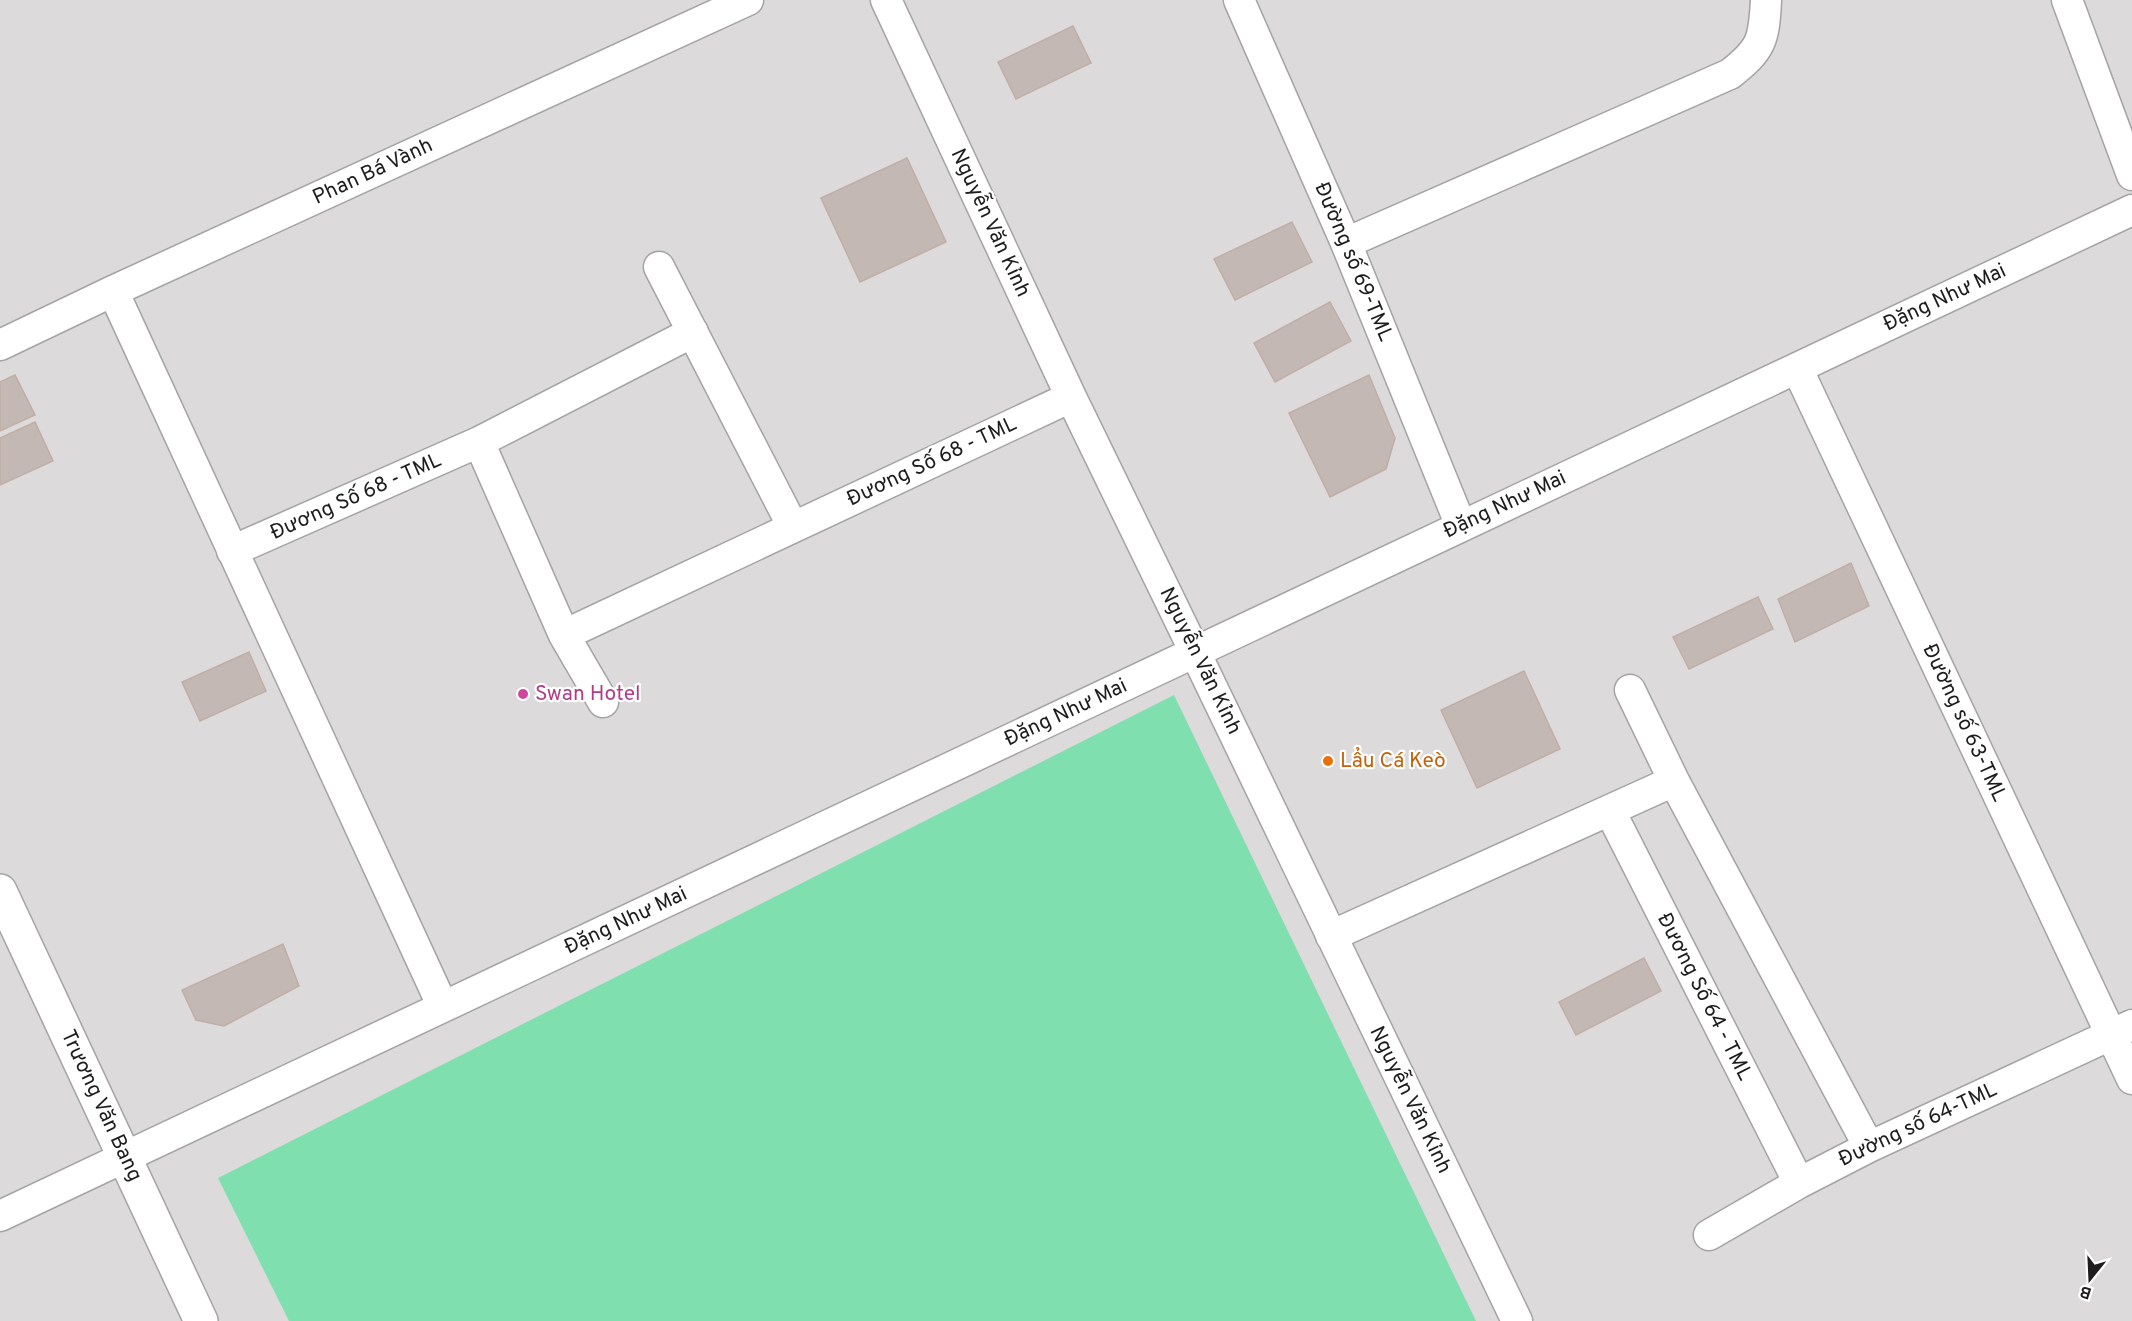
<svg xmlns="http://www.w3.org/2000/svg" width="2132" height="1321" viewBox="0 0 2132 1321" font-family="Overpass,sans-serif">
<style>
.residential{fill:#dcdadb}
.pitch{fill:#80dfaf}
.building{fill:#c3b8b3;stroke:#c0aea6;stroke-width:1.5}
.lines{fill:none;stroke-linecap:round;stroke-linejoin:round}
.minor-casing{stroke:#a4a4a4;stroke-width:33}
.tertiary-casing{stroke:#a4a4a4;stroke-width:36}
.minor{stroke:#fff;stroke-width:30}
.tertiary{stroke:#fff;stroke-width:33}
.hotel-dot{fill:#d1479c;stroke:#fff;stroke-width:2}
.food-dot{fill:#e8710a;stroke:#fff;stroke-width:2}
.labels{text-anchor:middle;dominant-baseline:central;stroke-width:4.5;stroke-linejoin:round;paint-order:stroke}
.street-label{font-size:21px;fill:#1d1d1d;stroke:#fff}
.hotel-label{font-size:21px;fill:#b23c85;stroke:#fff;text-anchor:start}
.food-label{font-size:21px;fill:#c56008;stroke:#fff;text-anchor:start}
</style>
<rect width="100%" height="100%" fill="#efe9e3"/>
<path class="residential" d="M0,0h2132v1321h-2132z"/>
<path class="pitch" d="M1174,695l302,626h-1187l-71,-143z"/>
<path class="building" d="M1073,26l18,37 -75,36 -18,-37z
M907,158l39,84 -86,40 -39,-84z
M1292,222l20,40 -77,38 -21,-41z
M1330,302l21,39 -76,41 -21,-39z
M15,375l20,40 -35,16v-49z
M1369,375l26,63 -9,31 -56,28 -41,-84z
M35,422l18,39 -53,24v-47z
M1851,563l18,43 -74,36 -17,-43z
M1758,597l15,32 -84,40 -16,-32z
M249,652l17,39 -66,30 -18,-39z
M1524,671l36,78 -83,39 -36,-78z
M283,944l16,42 -75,40 -28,-6 -14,-30z
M1644,958l17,33 -85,44 -17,-33z"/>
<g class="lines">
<g class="minor-casing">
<path id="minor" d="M886,0l185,397 124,255 322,669
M1239,0l107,243 115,283
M2067,0l65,175
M1346,243l384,-169c32,-25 34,-34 36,-74
M659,267l134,260
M113,291l330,716
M0,345l113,-54 635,-291
M1797,368l335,711
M479,442l85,193 39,67
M232,551l247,-109 214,-110
M564,635l507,-238
M1630,690l44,91 195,366
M1610,811l189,372
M1331,936l343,-155
M0,1216l2132,-1006
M1709,1235l90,-52 70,-36 263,-122"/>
</g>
<g class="tertiary-casing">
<path id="tertiary" d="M0,891l201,430"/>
</g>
<use href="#minor" class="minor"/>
<use href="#tertiary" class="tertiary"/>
</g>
<circle class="hotel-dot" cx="523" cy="694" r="6"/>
<circle class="food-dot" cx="1328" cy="761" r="6"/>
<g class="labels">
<g class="street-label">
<text transform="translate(373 172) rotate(-25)">Phan Bá Vành</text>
<text transform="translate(990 223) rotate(65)">Nguyễn Văn Kỉnh</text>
<text transform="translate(1353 262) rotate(67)">Đường số 69-TML</text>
<text transform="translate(1945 298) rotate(-25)">Đặng Như Mai</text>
<text transform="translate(932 462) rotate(-25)">Đương Số 68 - TML</text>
<text transform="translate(356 497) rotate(-24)">Đương Số 68 - TML</text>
<text transform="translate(1505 505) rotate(-25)">Đặng Như Mai</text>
<text transform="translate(1200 661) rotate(64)">Nguyễn Văn Kỉnh</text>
<text transform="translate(1066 713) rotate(-25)">Đặng Như Mai</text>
<text transform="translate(1964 723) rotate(65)">Đường số 63-TML</text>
<text transform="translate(626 921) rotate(-25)">Đặng Như Mai</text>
<text transform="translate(1704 997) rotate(63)">Đương Số 64 - TML</text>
<text transform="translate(1410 1100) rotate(64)">Nguyễn Văn Kỉnh</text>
<text transform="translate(101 1106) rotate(65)">Trương Văn Bang</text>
<text transform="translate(1918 1125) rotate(-25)">Đường số 64-TML</text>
</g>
<g class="hotel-label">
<text x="535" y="694">Swan Hotel</text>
</g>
<g class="food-label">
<text x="1340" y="761">Lẩu Cá Keò</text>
</g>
</g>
<g transform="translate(2090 1279) rotate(198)" stroke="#ffffff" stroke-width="4.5" paint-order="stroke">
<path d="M0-4.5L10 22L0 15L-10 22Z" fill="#1d1d1d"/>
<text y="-9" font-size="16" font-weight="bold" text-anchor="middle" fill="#1d1d1d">B</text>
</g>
</svg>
